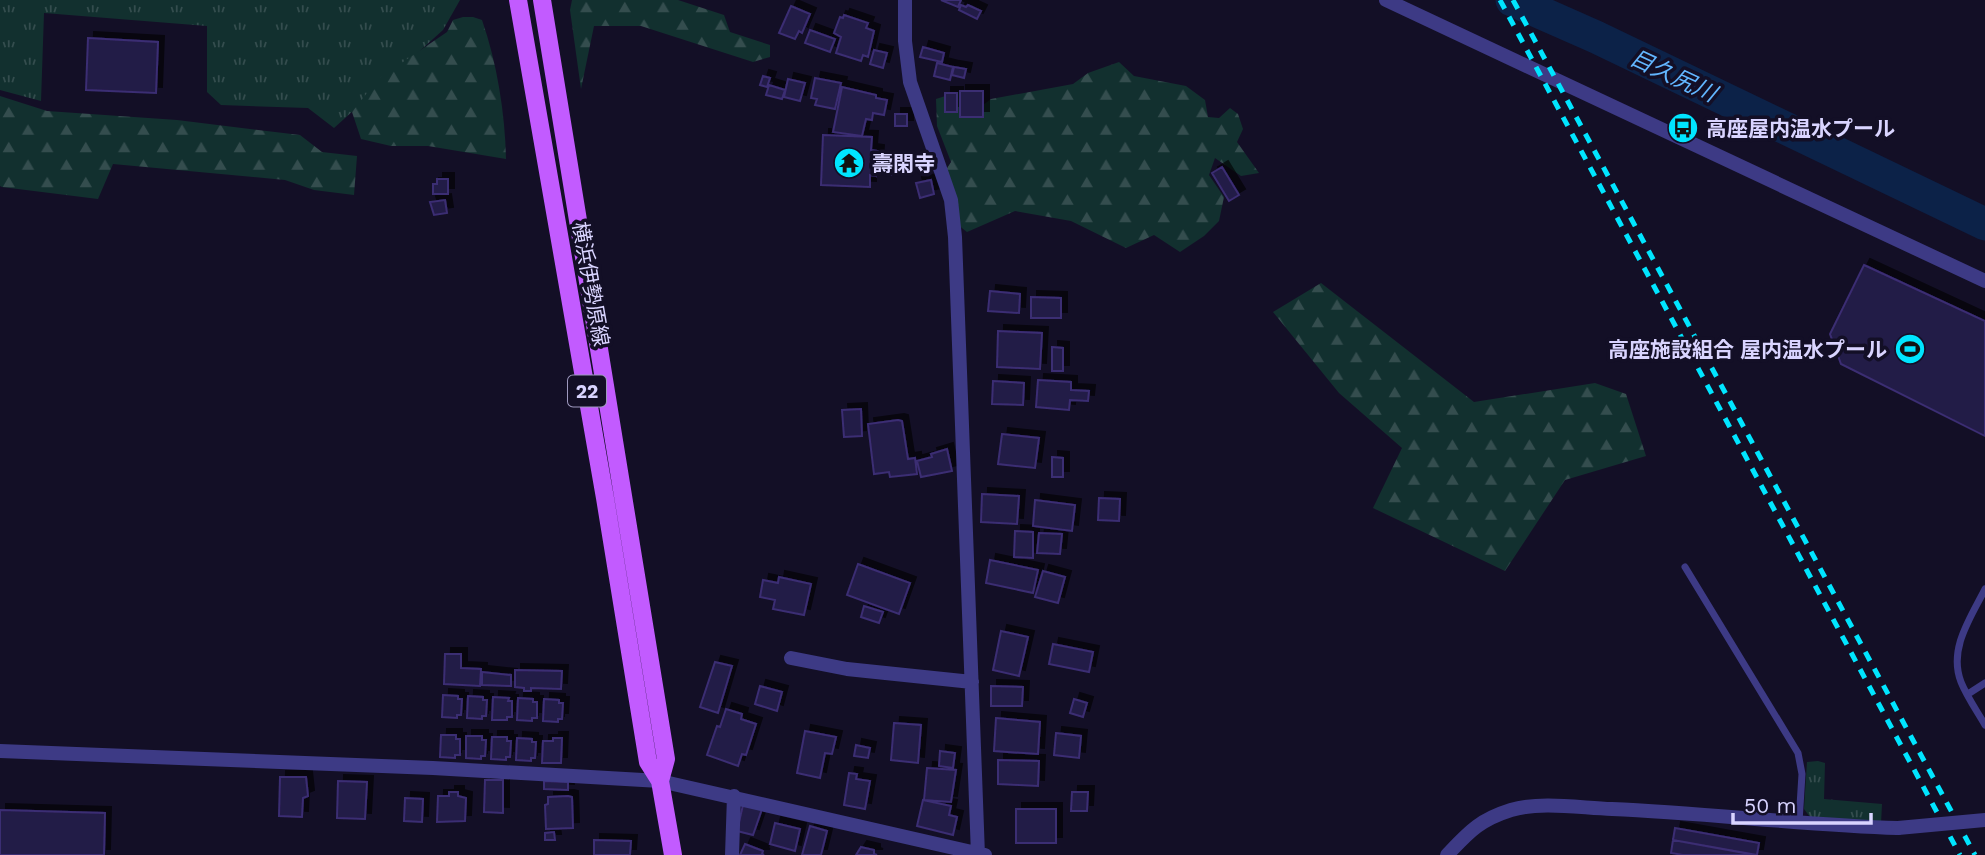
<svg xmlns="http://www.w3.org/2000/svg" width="1985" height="855" viewBox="0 0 1985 855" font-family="'Work Sans','Noto Sans JP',sans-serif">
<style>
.grass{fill:url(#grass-tufts)}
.forest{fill:url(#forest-firs)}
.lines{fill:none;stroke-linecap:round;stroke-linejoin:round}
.river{stroke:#0c2248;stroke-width:33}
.building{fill:#241b47;stroke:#3b2d73;stroke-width:2;filter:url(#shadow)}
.service{stroke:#3d3a85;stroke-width:7}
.minor{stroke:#3d3a85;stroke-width:14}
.primary{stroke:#c25bff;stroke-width:18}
.rail{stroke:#00e5ff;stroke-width:5;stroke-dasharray:10 9;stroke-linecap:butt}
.minor-bridge{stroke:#3d3a85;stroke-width:14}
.labels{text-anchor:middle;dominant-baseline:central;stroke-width:7;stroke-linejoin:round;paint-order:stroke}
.shield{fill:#130f26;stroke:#9e99be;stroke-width:2}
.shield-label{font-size:19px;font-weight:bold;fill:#d9d4ff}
.poi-label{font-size:21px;font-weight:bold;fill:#d9d4ff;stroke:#130f26;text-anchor:start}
.street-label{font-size:21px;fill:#d9d4ff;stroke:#130f26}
.water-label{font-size:23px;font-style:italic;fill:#62b6ff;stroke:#130f26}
</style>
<defs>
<pattern id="grass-tufts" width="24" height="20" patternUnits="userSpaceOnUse" patternTransform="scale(1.75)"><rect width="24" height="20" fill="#12302f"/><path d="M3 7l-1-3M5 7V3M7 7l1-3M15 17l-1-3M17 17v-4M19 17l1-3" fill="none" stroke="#344d4e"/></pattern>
<pattern id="forest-firs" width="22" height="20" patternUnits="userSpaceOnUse" patternTransform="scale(1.75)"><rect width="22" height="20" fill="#12302f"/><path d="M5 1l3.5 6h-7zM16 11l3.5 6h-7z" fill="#344d4e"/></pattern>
<filter id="shadow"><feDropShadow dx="6" dy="-6" stdDeviation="0" flood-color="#0009"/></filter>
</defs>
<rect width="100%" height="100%" fill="#130f26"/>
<path class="grass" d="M0,0h460l-17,30 -109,98 -26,-20 -87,-3 -14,-13v-66l-163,-13 -3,88 -41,-11z
M1818,761l7,2 -1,36 58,5 -1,19 -71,-6 -6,-8 3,-47z"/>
<path class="forest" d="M572,0h106l46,15 6,17 40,13v12l-17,5 -112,-36h-47l-13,63 -11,-79z
M463,17h10l9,3c15,43 23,93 24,139l-78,-13h-37l-30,-7 -9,-27 26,-33 69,-47 6,-12z
M1119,62l15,14 52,10 19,14 3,17 11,1 11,-10 8,6 5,15 -6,13 22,31 -18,3 -26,-18 -6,17 15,22 -5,24 -15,15 -24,16 -26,-17 -28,13 -55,-27 -56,-10 -48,21 -14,-11 -12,-44 10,-15 -14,-36 -1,-27 25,-8 6,18 12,-1 12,-9 82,-15 15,-11z
M0,96l47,15 130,9 123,15 22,17 35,4 -3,39 -40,-5 -29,-10 -172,-16 -15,35 -96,-12 -2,-1z
M1321,283l153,119 121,-19 31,11 20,62 -81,24 -60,91 -132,-63 29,-60 -63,-55 -66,-81z"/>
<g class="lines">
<path class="river" d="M1512,0l84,37 389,187"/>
</g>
<path class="building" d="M941,0h20l-3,7z
M961,5l5,2 2,-2 13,6 -4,8 -18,-9z
M791,6l19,8 -8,19 -3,-2 -4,8 -16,-6z
M844,15l24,8 -2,5 8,3 -6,26 -5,-2 -2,6 -25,-8 5,-16 -7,-4 6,-16 3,1z
M810,30l25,9 -5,13 -25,-9z
M88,38l70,4 -2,51 -70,-3z
M923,47l21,6 -2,9 -22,-5z
M874,50l13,3 -4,15 -13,-4z
M937,63l16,4 -3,13 -16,-4z
M954,67l12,2 -2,9 -12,-3z
M763,76l7,2 -3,9 -7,-2z
M815,78l26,5 -6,26 -20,-4 2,-6 -6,-1z
M788,79l17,4 -5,18 -16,-4z
M769,85l16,5 -3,9 -16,-4z
M842,87l34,8v3l11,2 -3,15 -11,-2 -1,7 -6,-1 -4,17 -29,-4z
M960,91h23v26h-23z
M945,93h12v19h-12z
M895,114h12v12h-12z
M823,135l49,2 -1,13 7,1 -2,25 -6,-1v12l-49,-2z
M887,164l10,2 -2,9 -10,-1z
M1222,167l17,28 -10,6 -17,-28z
M437,179h11v15h-15v-10h4z
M931,180l3,14 -14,4 -4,-15z
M445,200l2,13 -13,2 -4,-13z
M1864,265l121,56v115l-144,-72 -11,-30z
M990,291l30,3 -1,19 -31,-2z
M1031,297l30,1v20h-30z
M998,331l44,2 -2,36 -43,-2z
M1052,347l11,1v23h-11z
M1038,380l33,2v8l18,1 -1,10 -18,-1 -1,10 -33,-3z
M993,381l31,2 -1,22 -31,-1z
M861,409l1,27 -18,1 -2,-27z
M898,420l4,1 6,38 7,-1 2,16 -27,3 -1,-5 -15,2 -6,-50z
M1002,434l37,4 -4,30 -37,-4z
M947,449l5,22 -31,6 -4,-16 15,-4 -1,-3z
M1052,457l11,1v19h-11z
M982,494l37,2 -2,28 -36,-2z
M1099,498l21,1 -1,22 -21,-1z
M1035,500l40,5 -3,26 -39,-5z
M1015,531l18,1v26l-19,-1z
M1039,533l23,1 -2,20 -23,-1z
M990,560l48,10 -5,23 -47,-10z
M858,564l52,19 -11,31 -52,-19z
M1043,571l22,6 -7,26 -23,-6z
M779,577l32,7 -7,31 -31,-6 2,-9 -15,-3 3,-17 15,3z
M864,606l19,6 -4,11 -18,-6z
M1001,631l27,6 -9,39 -26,-6z
M1053,644l40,8 -4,20 -40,-8z
M445,654h16v14l20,1 -1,17 -36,-2z
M715,662l17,4 -14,47 -18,-6z
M515,670l47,1 -1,18 -30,-1v3h-7v-3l-9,-1z
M482,672l29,3v11l-29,-1z
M760,686l22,6 -5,19 -22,-7z
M991,686l32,1 -1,19h-31z
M443,695l15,1v3h4l-1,16h-4v3l-15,-1z
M468,696l15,1v3h4l-1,16h-4v3l-15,-1z
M493,697l16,1 -1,3h4v16h-5v3h-15z
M518,698l15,1v3h4v16h-5v3l-15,-1z
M544,699l15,1v3h4l-1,16h-4v3l-15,-1z
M1074,699l13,4 -4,14 -13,-4z
M726,709l16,5 -1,5 15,5 -10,31 -4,-1 -4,12 -31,-11 10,-29 3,1z
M996,718l44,4 -2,32 -44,-3z
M894,723l27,2 -3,38 -27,-3z
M805,731l31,6 -4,17 -7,-1 -5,25 -23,-5z
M1056,733l25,3 -2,22 -25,-3z
M441,735h15v4h4v16h-5v3l-15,-1z
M466,736h16v4h4l-1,16h-4v3l-15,-1z
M492,737h15v4h4l-1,16h-4v3l-15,-1z
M517,738l15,1v3h4l-1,16h-4v3l-15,-1z
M553,738h9l-1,25h-19l1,-22h10z
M856,745l14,3 -2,10 -14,-2z
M940,751l15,2 -2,15 -14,-2z
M998,760l41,1 -1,25 -40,-2z
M927,768l29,2 -5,32 -27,-2z
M849,773l8,1 -1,5 14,2 -5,28 -21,-4z
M280,777h26l2,19 -5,2 -1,19 -23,-1z
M485,780h18v33l-19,-1z
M338,781l29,1 -2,37 -28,-1z
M544,781l24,1v8l-24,-1z
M449,792h9v4l8,2 -1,23 -28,1 1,-26h11z
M1072,792h16l-1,19h-16z
M568,796l4,1 1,31 -27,1 -1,-24 3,-1v-7z
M405,798l18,1 -1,23 -18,-1z
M923,800l28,6 -2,9 8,2 -4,18 -36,-9z
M743,805l19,4 -9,26 -16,-4z
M1016,809h40v34h-40z
M0,810l105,3 -1,42h-104z
M775,823l25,6 -5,22 -25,-7z
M810,826l17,5 -6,24h-19z
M1675,828l84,15 -2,12 -84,-15z
M554,832l1,8h-10v-7z
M594,840l37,1 -1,14h-36z
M1673,840l82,15h-72l-12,-2z
M745,844l18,7 -1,3 2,1h-24z
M861,847l13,3v4l3,1h-21z"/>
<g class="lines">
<path class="service" d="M1685,567l113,186 4,21 -3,48
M1985,589c-14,28 -37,60 -24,93 6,15 16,29 24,43
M1968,694l17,-11"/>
<path class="minor" d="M905,0v41l5,41 41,118 4,37 23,618
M1386,0l599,281
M791,658l56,11 125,13
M0,751l433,17 227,13 325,74
M732,855l2,-59
M1447,855c22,-23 32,-35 64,-45 31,-9 69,-2 101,-1 95,4 191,16 286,19"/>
<path class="primary" d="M518,0l87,498 43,264 12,19 13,74
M542,0l124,759 -6,22"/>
<path class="rail" d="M1500,0l460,855
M1513,0l462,855"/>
<path class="minor-bridge" d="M1898,828l87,-8"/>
</g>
<defs>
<g id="bus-disc" transform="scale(1.575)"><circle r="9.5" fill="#00e5ff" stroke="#130f26"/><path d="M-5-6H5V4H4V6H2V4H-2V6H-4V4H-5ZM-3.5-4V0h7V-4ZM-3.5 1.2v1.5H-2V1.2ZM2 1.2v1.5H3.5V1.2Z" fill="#111"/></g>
<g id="temple-disc" transform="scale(1.575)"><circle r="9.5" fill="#00e5ff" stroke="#130f26"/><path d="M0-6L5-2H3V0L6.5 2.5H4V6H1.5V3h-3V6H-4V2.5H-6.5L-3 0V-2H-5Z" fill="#111"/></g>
<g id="stadium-disc" transform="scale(1.575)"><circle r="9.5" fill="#00e5ff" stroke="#130f26"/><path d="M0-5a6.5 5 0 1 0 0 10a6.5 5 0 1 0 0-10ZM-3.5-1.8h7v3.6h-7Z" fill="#111"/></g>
</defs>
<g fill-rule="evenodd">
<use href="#bus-disc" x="1683" y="128"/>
<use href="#temple-disc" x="849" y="163"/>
<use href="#stadium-disc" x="1910" y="349"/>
</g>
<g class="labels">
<rect class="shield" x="568" y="375.5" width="38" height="31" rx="5"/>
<g class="shield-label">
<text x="587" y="391">22</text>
</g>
<g class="poi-label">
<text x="1706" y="128">高座屋内温水プール</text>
<text x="872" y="163">壽閑寺</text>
<text x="1887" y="349" text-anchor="end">高座施設組合 屋内温水プール</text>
</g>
<g class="street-label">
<text transform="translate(591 284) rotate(80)">横浜伊勢原線</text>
</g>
<g class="water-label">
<text transform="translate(1673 76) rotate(25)">目久尻川</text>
</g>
</g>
<path d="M1733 813v10h138v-10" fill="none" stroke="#d9d4ff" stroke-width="3.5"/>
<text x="1744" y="813" font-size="21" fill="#d9d4ff" stroke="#130f26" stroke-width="5" paint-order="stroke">50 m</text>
</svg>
